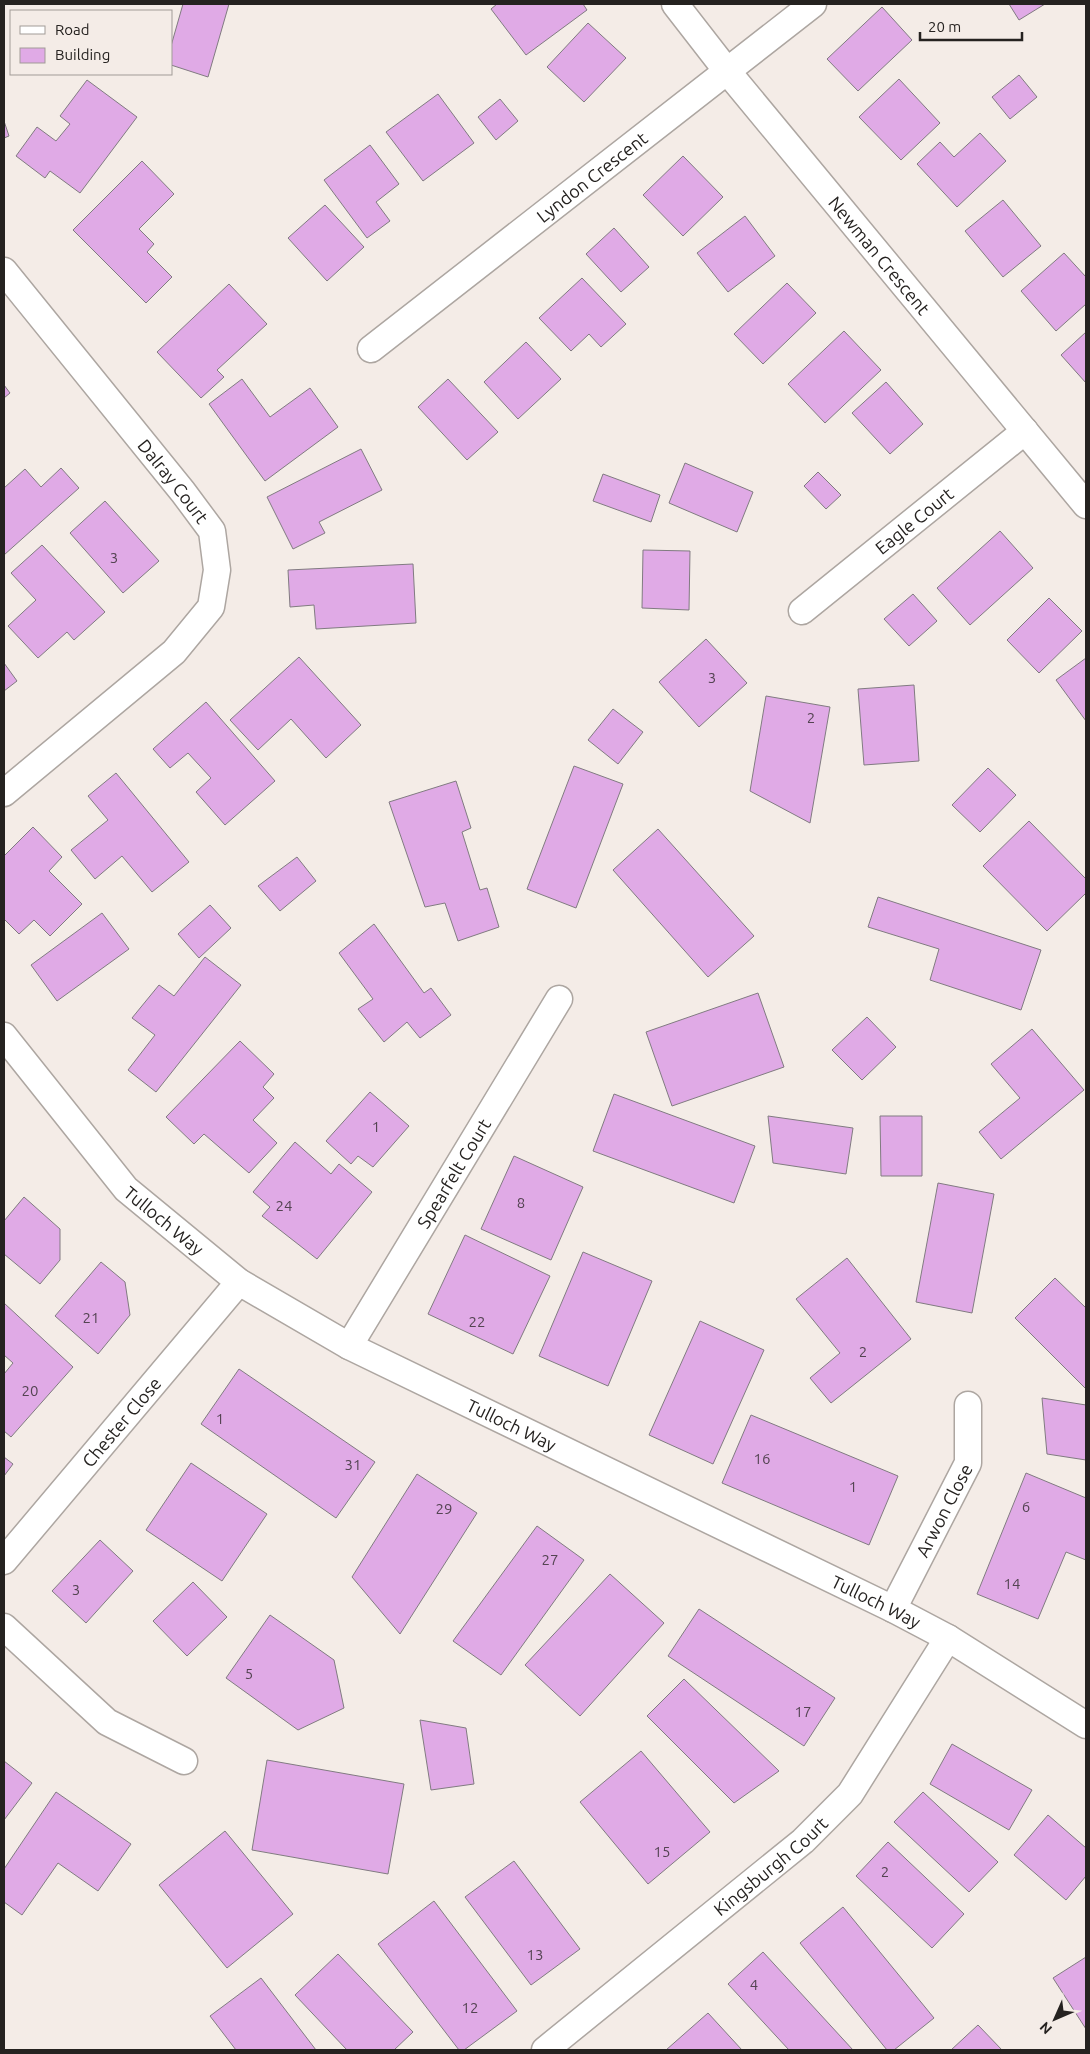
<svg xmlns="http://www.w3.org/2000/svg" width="1090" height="2054" viewBox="0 0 1090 2054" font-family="Ubuntu,sans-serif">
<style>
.building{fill:#e0aae6;stroke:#817b81}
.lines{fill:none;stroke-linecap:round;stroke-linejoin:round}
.street-casing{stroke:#ada6a1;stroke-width:29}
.street{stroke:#fff;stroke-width:26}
.labels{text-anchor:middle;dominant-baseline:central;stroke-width:4;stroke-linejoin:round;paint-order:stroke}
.number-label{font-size:15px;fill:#544452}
.street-label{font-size:18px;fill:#252220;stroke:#f4ece7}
</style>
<rect width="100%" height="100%" fill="#f4ece7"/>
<path class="building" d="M183,4h46l-21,73 -37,-12v-19z
M497,4h86l4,6 -61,45 -35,-46z
M1009,4h36l-26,16z
M882,7l30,33 -54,51 -31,-32z
M588,23l38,35 -42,44 -37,-35z
M1019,75l18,22 -27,22 -18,-22z
M899,79l41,44 -39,37 -42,-43z
M87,80l50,37 -57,76 -30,-22 -5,7 -29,-22 21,-29 19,14 14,-17 -10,-8z
M438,94l36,49 -51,38 -37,-49z
M500,99l18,22 -22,19 -18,-23z
M4,121l5,15 -5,2z
M980,133l26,28 -49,46 -40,-43 23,-22 14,15z
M370,145l29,39 -23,18 14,19 -23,17 -43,-58z
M683,156l40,41 -40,39 -40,-41z
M142,161l32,33 -35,35 15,15 -7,8 25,25 -26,26 -73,-73z
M1003,200l38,46 -38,31 -38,-46z
M325,205l39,42 -37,34 -39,-43z
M745,216l30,40 -47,36 -31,-39z
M614,228l35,39 -28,25 -35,-38z
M1064,253l22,24v27l-30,27 -35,-40z
M582,278l44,46 -25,23 -12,-13 -18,17 -32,-33z
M787,283l29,30 -53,51 -29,-30z
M229,284l38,40 -50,46 7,7 -23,21 -44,-46z
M844,331l37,39 -56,53 -37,-39z
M1086,332v51l-25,-28z
M526,342l35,37 -43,40 -34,-37z
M242,379l28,38 40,-29 28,39 -73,54 -56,-77z
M448,379l50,53 -31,28 -49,-53z
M886,382l37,42 -33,30 -38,-41z
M4,385l6,8 -6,5z
M361,449l21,41 -63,32 6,11 -32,16 -26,-52z
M685,463l68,29 -16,40 -68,-29z
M61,468l18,20 -75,67v-67l21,-19 16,18z
M818,472l23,23 -15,14 -22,-23z
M603,474l57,21 -9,27 -58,-21z
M105,501l54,60 -36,32 -53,-60z
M1000,531l33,37 -63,57 -33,-37z
M42,545l63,67 -31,28 -7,-8 -29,26 -30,-32 28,-26 -25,-27z
M643,550l47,1 -1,59 -47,-2z
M413,564l3,59 -100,6 -2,-24 -24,2 -2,-37z
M913,594l24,27 -28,25 -25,-27z
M1049,598l33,33 -43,42 -32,-33z
M706,639l41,44 -48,44 -40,-45z
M299,657l62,68 -35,33 -35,-39 -33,31 -28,-30z
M1086,658v63l-30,-41z
M4,663l13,18 -13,10z
M914,685l5,76 -55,4 -6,-76z
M766,696l64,11 -20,116 -60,-32z
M206,702l69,79 -50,44 -29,-33 15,-14 -23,-25 -18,15 -17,-19z
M613,709l30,23 -25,32 -30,-24z
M574,766l49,18 -47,124 -49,-19z
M988,768l28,27 -36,37 -28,-27z
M116,773l73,89 -37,30 -30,-36 -27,23 -24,-29 37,-30 -20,-24z
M456,781l15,47 -9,4 18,58 7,-2 12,39 -41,14 -13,-38 -20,4 -36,-105z
M1029,821l57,58v14l-39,38 -64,-65z
M33,827l29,30 -13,14 33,33 -32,32 -16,-16 -15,14 -15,-15v-63z
M658,829l96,107 -46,41 -95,-107z
M297,857l19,24 -36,30 -22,-25z
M878,897l163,53 -20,60 -91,-30 9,-31 -71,-22z
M210,905l21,23 -32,30 -21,-24z
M102,913l27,36 -72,52 -26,-36z
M374,924l50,69 7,-5 20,27 -31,23 -13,-16 -23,20 -26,-33 15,-10 -34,-46z
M205,957l36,28 -85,107 -28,-22 27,-35 -23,-17 27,-33 15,11z
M758,993l26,74 -112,39 -26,-74z
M867,1017l29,30 -34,33 -30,-30z
M1032,1029l52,61 -83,69 -22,-27 41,-34 -29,-34z
M240,1041l34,33 -11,13 11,11 -21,22 24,23 -28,30 -45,-39 -10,10 -28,-27z
M370,1092l39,34 -36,41 -15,-11 -7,8 -25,-23z
M614,1094l141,52 -21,57 -141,-52z
M768,1116l85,12 -7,46 -73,-11z
M880,1116h42v60h-41z
M295,1142l36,32 8,-10 33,28 -55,67 -55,-43 8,-9 -17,-15z
M514,1156l69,31 -32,73 -70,-31z
M938,1183l56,11 -22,119 -56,-11z
M24,1197l36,32v31l-20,24 -36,-30v-33z
M465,1235l85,41 -37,78 -85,-40z
M583,1252l69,29 -44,105 -69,-30z
M847,1258l64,81 -80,64 -21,-25 30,-25 -44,-54z
M101,1262l24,20 5,33 -32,39 -43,-38z
M1055,1278l31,30v81l-71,-71z
M4,1303l69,64 -62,70 -7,-6v-57l9,-11 -9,-8z
M700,1321l64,29 -51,114 -64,-29z
M239,1369l136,93 -39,56 -135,-94z
M1042,1398l44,7v55l-39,-6z
M751,1415l147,61 -29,69 -147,-62z
M4,1457l9,7 -9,12z
M191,1463l76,51 -45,67 -76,-51z
M1026,1473l60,25v62l-20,-8 -28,67 -61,-25z
M417,1474l60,39 -77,121 -48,-57z
M537,1526l47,34 -83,115 -48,-34z
M100,1540l33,31 -47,52 -34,-32z
M610,1574l54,49 -84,93 -55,-51z
M193,1582l34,35 -40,39 -34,-35z
M699,1609l136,89 -31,48 -136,-90z
M270,1615l64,45 10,48 -46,22 -72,-52z
M684,1679l95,92 -45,32 -87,-87z
M420,1720l46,8 8,56 -43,6z
M952,1744l80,46 -23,40 -79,-46z
M641,1751l69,81 -62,52 -68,-82z
M267,1760l137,24 -16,90 -136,-24z
M4,1761l28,22 -28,37z
M56,1792l75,52 -33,47 -40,-28 -36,52 -18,-13v-33z
M923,1792l75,70 -29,30 -75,-70z
M1048,1815l38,33v28l-20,24 -52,-45z
M225,1831l68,83 -66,54 -68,-83z
M888,1842l76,72 -32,34 -76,-72z
M514,1861l66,88 -49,36 -66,-88z
M434,1901l83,110 -53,39h-5l-81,-106z
M843,1907l91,111 -40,32h-7l-87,-107z
M763,1952l90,98h-64l-61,-66z
M338,1954l75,78 -19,18h-47l-52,-55z
M1086,1957v72l-33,-51z
M261,1978l55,72h-80l-26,-34z
M708,2013l34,37h-76z
M978,2025l24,25h-51z"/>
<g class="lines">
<g class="street-casing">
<g id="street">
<path id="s1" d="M675,4l52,67 359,434"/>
<path id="s2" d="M4,271l179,221 29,39 5,39 -6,37 -37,45 -170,141"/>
<path id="s3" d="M371,349l442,-345"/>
<path id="s4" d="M802,611l223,-180"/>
<path id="s5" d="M4,1036l122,153 113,93 110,64 544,263 55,29 138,87"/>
<path id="s6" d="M349,1346l210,-347"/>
<path id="s7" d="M4,1561l235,-279"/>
<path id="s8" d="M893,1609l75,-146v-58"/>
<path d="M4,1627l103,95 77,39"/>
<path id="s9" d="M545,2050l258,-209 47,-47 98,-156"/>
</g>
</g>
<use href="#street" class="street"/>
</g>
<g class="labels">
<g class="number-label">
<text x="114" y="557">3</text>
<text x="712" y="677">3</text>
<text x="811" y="717">2</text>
<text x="376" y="1126">1</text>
<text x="521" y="1202">8</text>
<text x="284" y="1205">24</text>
<text x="91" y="1317">21</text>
<text x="477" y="1321">22</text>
<text x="863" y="1351">2</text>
<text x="30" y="1390">20</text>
<text x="220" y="1418">1</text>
<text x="762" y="1458">16</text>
<text x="353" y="1464">31</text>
<text x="853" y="1486">1</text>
<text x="1026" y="1506">6</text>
<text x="444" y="1508">29</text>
<text x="550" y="1559">27</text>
<text x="1012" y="1583">14</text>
<text x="76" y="1589">3</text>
<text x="249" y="1673">5</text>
<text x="803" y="1711">17</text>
<text x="662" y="1851">15</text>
<text x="885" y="1871">2</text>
<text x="535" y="1954">13</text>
<text x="754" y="1984">4</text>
<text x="470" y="2007">12</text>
</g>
<g class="street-label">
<text stroke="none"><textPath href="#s3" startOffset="280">Lyndon Crescent</textPath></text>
<text stroke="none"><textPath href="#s1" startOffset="324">Newman Crescent</textPath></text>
<text stroke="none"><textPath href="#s2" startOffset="270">Dalray Court</textPath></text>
<text stroke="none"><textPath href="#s4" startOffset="144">Eagle Court</textPath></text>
<text stroke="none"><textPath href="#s6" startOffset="202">Spearfelt Court</textPath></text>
<text stroke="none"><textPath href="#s5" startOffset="245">Tulloch Way</textPath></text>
<text stroke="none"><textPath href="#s7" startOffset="182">Chester Close</textPath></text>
<text stroke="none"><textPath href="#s5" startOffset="650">Tulloch Way</textPath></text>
<text stroke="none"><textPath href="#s8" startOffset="111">Arwon Close</textPath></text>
<text stroke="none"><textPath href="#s5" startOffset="1055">Tulloch Way</textPath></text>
<text stroke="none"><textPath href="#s9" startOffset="291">Kingsburgh Court</textPath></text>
</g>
</g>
<rect width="1090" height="2054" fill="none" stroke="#252220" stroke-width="10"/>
<rect x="10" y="10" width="162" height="65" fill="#f4ece7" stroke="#a19b97"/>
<rect x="20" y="26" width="25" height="8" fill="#ffffff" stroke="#a19b97"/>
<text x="55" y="35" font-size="15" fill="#252220">Road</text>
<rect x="20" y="48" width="25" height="15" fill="#e0aae6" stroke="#a19b97"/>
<text x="55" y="60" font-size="15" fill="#252220">Building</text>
<g transform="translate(1055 2019) rotate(225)" stroke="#f4ece7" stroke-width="4" paint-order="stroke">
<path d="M0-4L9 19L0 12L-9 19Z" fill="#252220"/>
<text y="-8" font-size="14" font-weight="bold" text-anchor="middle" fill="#252220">N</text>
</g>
<path d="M920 32v8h102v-8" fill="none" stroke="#252220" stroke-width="2.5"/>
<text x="928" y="32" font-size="15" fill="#252220" stroke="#f4ece7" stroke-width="4" paint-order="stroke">20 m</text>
</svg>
